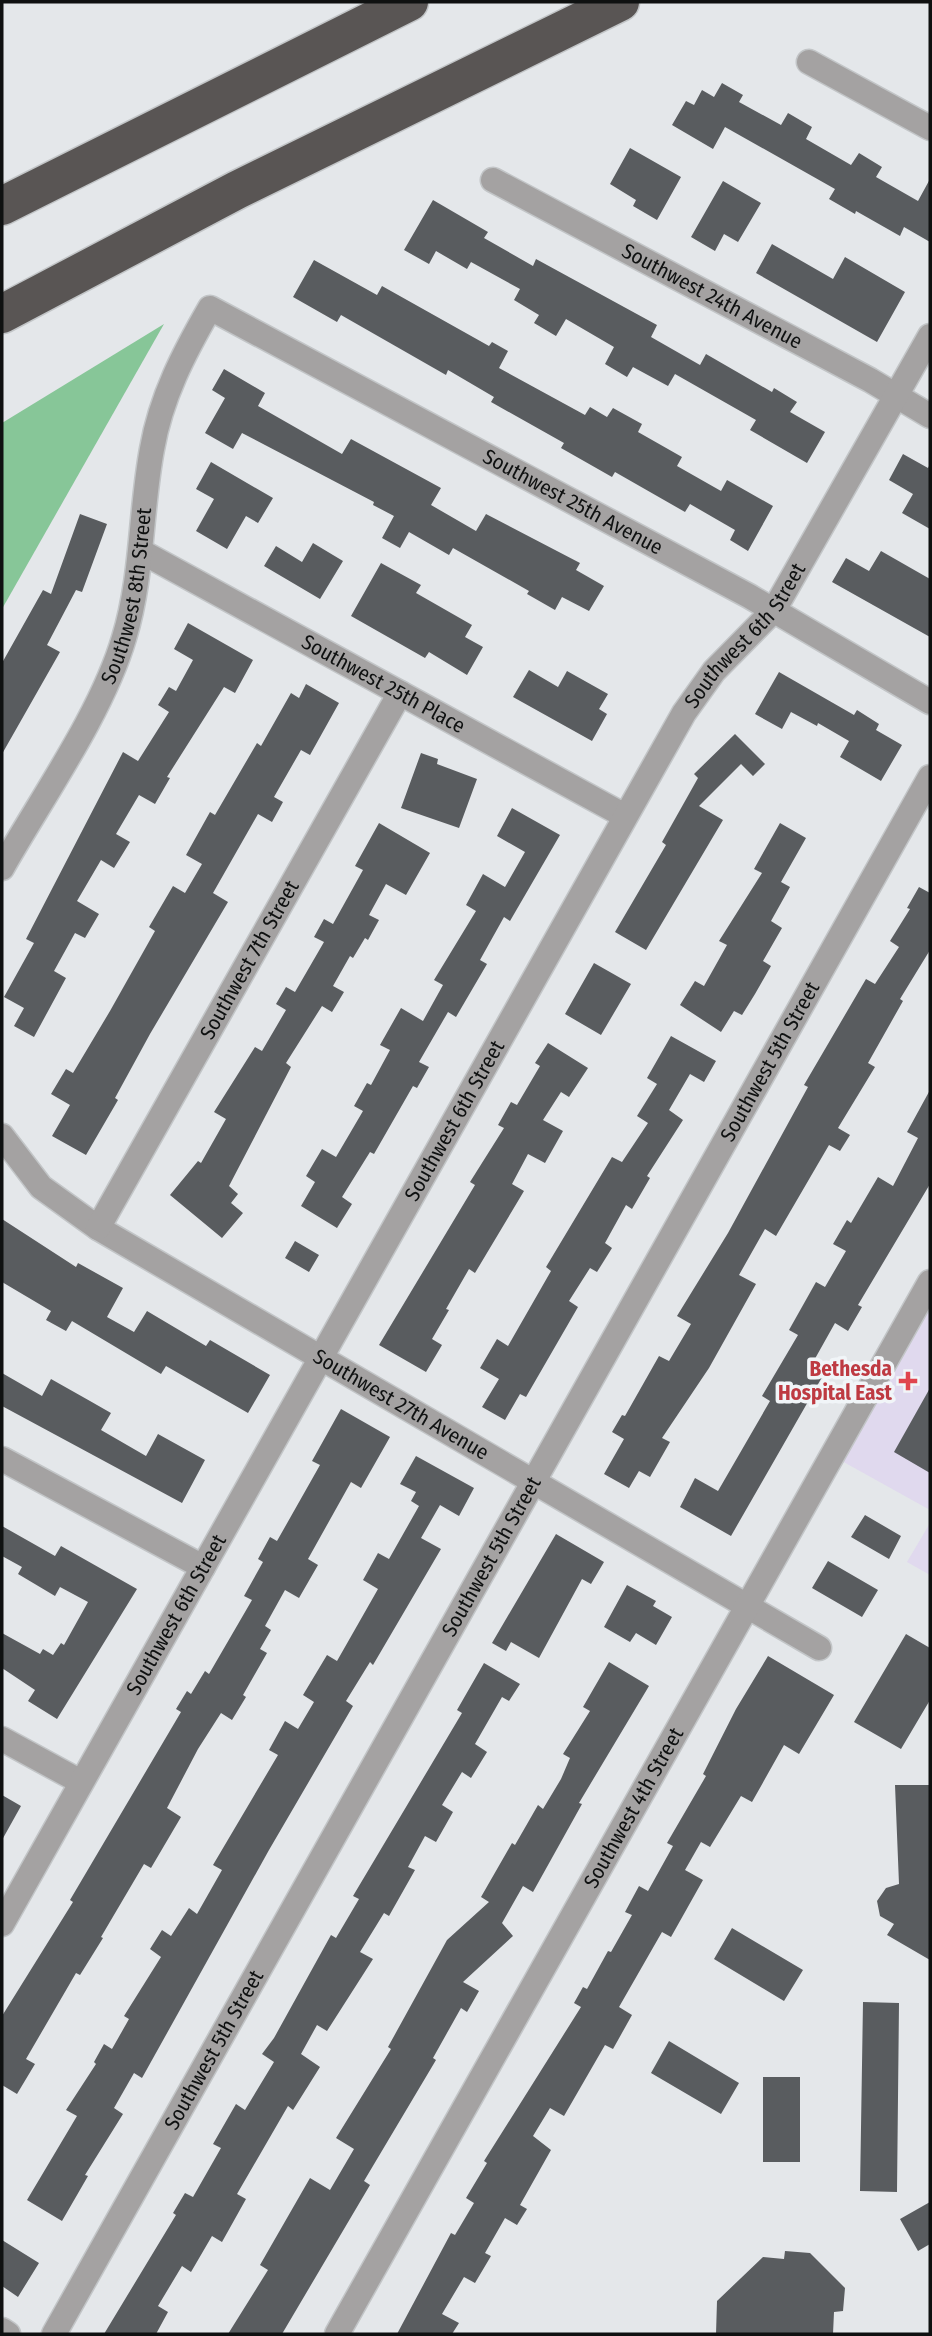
<svg xmlns="http://www.w3.org/2000/svg" width="932" height="2336" viewBox="0 0 932 2336" font-family="'Fira Sans Condensed',sans-serif">
<style>
.medical{fill:#e0d9ee}
.green{fill:#87c698}
.building{fill:#595c5f}
.lines{fill:none;stroke-linecap:round;stroke-linejoin:round}
.minor-casing{stroke:#c2c5c7;stroke-width:27}
.motorway-casing{stroke:#c2c5c7;stroke-width:41}
.minor{stroke:#a4a2a2;stroke-width:24}
.motorway{stroke:#595554;stroke-width:38}
.health-dot{fill:#e0444e;stroke:#f1f5f8;stroke-width:2.5}
.labels{text-anchor:middle;dominant-baseline:central;stroke-width:7;stroke-linejoin:round;paint-order:stroke}
.street-label{font-size:21px;fill:#0f1111;stroke:#f1f5f8}
.health-label{font-size:21px;font-weight:bold;fill:#be3a42;stroke:#f1f5f8;text-anchor:end}
</style>
<rect width="100%" height="100%" fill="#e4e7ea"/>
<path class="medical" d="M930,1302v208l-90,-50z
M930,1523v52l-23,-13z"/>
<path class="green" d="M164,324l-162,285v-186z"/>
<path class="building" d="M722,83l21,12 -4,7 42,23 7,-12 24,14 -6,12 45,26 8,-12 23,14 -6,10 42,24 12,-22v63l-26,-15 -4,9 -44,-25 -1,3 -26,-15 6,-10 -110,-62 -12,22 -41,-24 14,-24 8,4 8,-15 12,7z
M630,148l51,29 -24,43 -24,-14 3,-6 -26,-16z
M723,181l38,22 -23,39 -14,-8 -9,17 -24,-14z
M433,200l55,32 -4,6 49,28 3,-7 121,66 -6,12 49,28 6,-11 66,38 2,-4 23,14 -7,10 35,20 -18,31 -57,-33 6,-10 -81,-46 -7,12 -35,-19 -6,10 -22,-13 9,-17 -48,-28 -10,17 -22,-13 5,-8 -25,-15 6,-11 -49,-27 -4,7 -31,-18 -7,13 -25,-14z
M772,244l61,35 12,-22 60,35 -28,50 -121,-69z
M314,260l63,35 5,-9 107,60 3,-4 16,9 -9,17 86,47 5,-8 17,10 6,-9 29,16 -4,8 44,25 -5,9 44,25 6,-11 46,26 -25,45 -18,-11 5,-10 -45,-26 -5,8 -70,-40 -3,5 -51,-29 3,-5 -73,-41 3,-5 -46,-27 -2,5 -105,-60 -4,7 -44,-25z
M224,369l41,24 -7,13 84,48 9,-15 90,49 -10,17 45,26 10,-17 94,49 -4,7 28,16 -15,25 -27,-14 -7,13 -28,-16 2,-3 -76,-43 -4,7 -40,-23 -9,16 -18,-10 12,-22 -21,-11 1,-3 -132,-69 -9,16 -28,-16 20,-35 -13,-8z
M903,454l25,14 2,-4v65l-28,-16 11,-19 -24,-14z
M211,462l62,36 -15,25 -12,-7 -19,33 -31,-18 18,-32 -18,-10z
M80,514l27,10 -25,68 -6,-2 -29,55 13,7 -58,102v-91l41,-73 8,4z
M313,543l30,18 -23,38 -56,-33 12,-20 26,16z
M881,551l49,28v58l-98,-55 14,-24 23,13z
M381,563l40,22 -5,8 56,32 -7,12 18,10 -16,28 -38,-23 -4,6 -74,-42z
M188,623l65,37 -18,33 -11,-6 -57,90 3,1 -15,26 -16,-9 -23,39 14,8 -16,26 -13,-8 -24,41 22,13 -14,24 -10,-5 -21,38 12,7 -32,59 -20,-11 10,-18 -20,-11 30,-54 -8,-4 97,-187 15,9 31,-49 -11,-7 11,-18 7,4 17,-31 -19,-11z
M529,670l29,17 9,-16 41,23 -9,15 8,5 -15,27 -79,-44z
M779,672l75,43 3,-5 22,14 -3,6 26,15 -21,36 -41,-24 9,-16 -31,-18 -1,3 -26,-14 -9,17 -27,-15z
M306,684l33,19 -29,52 -9,-5 -27,47 9,5 -11,20 -14,-8 -45,79 15,9 -78,132 -35,64 3,2 -32,55 -34,-19 18,-31 -19,-11 15,-25 7,4 37,-62 45,-80 -6,-4 24,-41 12,7 17,-29 -16,-9 24,-43 5,3 42,-72 4,3 30,-53 8,5z
M735,734l30,30 -12,12 -12,-12 -42,42 24,14 -77,130 -31,-18 51,-87 -4,-3 36,-64 -4,-4z
M421,753l17,6 -1,5 40,15 -18,49 -58,-20z
M512,808l48,27 -50,86 -6,-4 -24,43 7,4 -31,53 -8,-5 -29,50 10,5 -12,21 -4,-2 -39,68 -4,-2 -28,45 10,7 -15,24 -36,-22 14,-24 -9,-6 16,-27 14,8 27,-46 -9,-5 13,-23 4,2 19,-35 -10,-5 21,-37 22,13 20,-36 -9,-5 42,-69 -10,-6 17,-31 22,13 20,-35 -28,-16z
M379,823l51,30 -24,42 -20,-11 -17,31 10,5 -11,20 -3,-2 -12,20 -3,-2 -17,30 11,6 -12,20 -10,-6 -36,57 5,4 -62,119 9,8 -7,9 12,10 -21,25 -52,-43 28,-34 3,2 25,-44 -12,-7 41,-65 7,4 24,-41 -10,-6 10,-17 9,5 29,-50 -10,-5 10,-18 9,5 30,-54 -8,-4z
M780,823l26,15 -25,44 9,5 -19,34 11,7 -19,33 8,5 -16,28 -13,21 -8,-4 -13,21 -41,-27 15,-24 9,5 23,-41 -8,-4 43,-68 -8,-4z
M919,887l11,6v57l-30,49 3,2 -35,62 7,4 -37,61 12,7 -10,16 -11,-6 -53,91 -11,-7 -26,46 17,9 -47,84 -47,70 8,4 -20,35 -11,-6 -10,17 -25,-14 20,-35 -12,-7 10,-17 3,1 34,-60 10,5 22,-37 -14,-8 51,-83 80,-146 -4,-2 62,-106 9,5 24,-37 -9,-6 20,-32 -3,-1z
M594,963l37,21 -30,51 -36,-21z
M671,1036l45,25 -12,21 -14,-8 -21,36 14,10 -36,56 3,2 -18,31 -6,-4 -21,38 7,5 -15,24 -7,-4 -21,33 9,6 -52,90 -6,-3 -15,26 -23,-13 17,-28 -19,-11 17,-29 11,7 43,-75 -5,-4 66,-110 10,5 26,-39 -11,-7 20,-32 -10,-6z
M548,1043l40,25 -19,29 -8,-5 -18,28 20,11 -18,32 -17,-9 -16,30 12,7 -49,82 -6,-4 -23,40 3,1 -17,29 10,6 -16,27 -47,-27 96,-160 -5,-3 34,-54 -6,-3 13,-23 6,3 23,-39 -5,-3z
M930,1090v94l-72,121 4,2 -14,24 -13,-8 -23,41 13,8 -94,164 -51,-29 15,-29 23,13 52,-90 -8,-5 36,-61 -9,-5 27,-48 9,5 21,-36 -13,-7 14,-24 4,3 27,-46 15,9 25,-48 -11,-6z
M2,1219l74,48 2,-4 45,25 -16,29 27,15 13,-21 59,35 4,-6 60,35 -22,38 -82,-47 -5,8 -89,-53 -6,10 -20,-11 5,-9 -49,-29z
M295,1241l24,14 -10,17 -24,-14z
M2,1373l40,23 9,-17 39,22 21,12 -10,17 45,26 12,-22 47,26 -23,43 -180,-97z
M930,1388v85l-36,-21z
M341,1409l49,28 -29,51 -10,-6 -43,77 10,6 -19,33 -14,-8 -20,36 6,4 -11,19 7,4 -24,42 3,2 -14,23 -11,-7 -23,36 -31,59 14,9 -30,51 -7,-4 -43,73 2,1 -23,37 -4,-2 -50,86 9,5 -18,30 -15,-9v-69l71,-114 -3,-2 111,-188 -5,-3 11,-18 4,3 14,-23 4,3 43,-74 -8,-4 19,-34 -5,-3 12,-22 7,4 43,-76 -8,-4z
M416,1456l58,32 -15,28 -19,-11 -19,33 20,11 -68,116 -3,-3 -24,39 7,5 -84,144 -127,228 -8,-5 -20,35 9,6 -38,61 3,1 -26,45 -35,-21 50,-84 -11,-6 30,-46 -2,-2 10,-18 8,5 17,-30 -5,-3 37,-59 -11,-8 12,-19 9,6 18,-28 8,6 25,-44 -9,-5 65,-110 -9,-5 16,-29 13,8 16,-27 -11,-7 24,-40 10,6 41,-72 -15,-9 15,-27 11,6 30,-53 -8,-5 5,-9 -16,-8z
M865,1515l36,21 -12,23 -38,-22z
M2,1526l53,30 6,-10 76,43 -80,130 -29,-18 7,-11 -33,-22v-35l38,21 3,-5 10,6 8,-12 3,2 24,-43 -28,-15 -5,9 -37,-22 4,-7 -20,-11z
M556,1534l48,28 -13,22 -9,-5 -43,79 -28,-16 -5,9 -14,-8z
M828,1561l50,29 -16,27 -50,-29z
M627,1585l29,16 -3,5 19,11 -16,28 -20,-12 -6,9 -26,-15z
M906,1634l24,14v52l-29,49 -47,-27z
M768,1656l66,39 -35,59 -15,-9 -32,57 -11,-6 -31,51 -9,-5 -16,28 18,10 -32,57 -9,-5 -43,75 13,8 -19,34 -8,-4 -41,71 -14,-8 -17,28 18,14 -31,55 7,4 -10,16 -12,-7 -20,35 6,3 -16,27 -11,-6 -22,37 17,9 -7,11h-55l54,-101 4,2 19,-32 -8,-5 21,-35 -3,-2 97,-154 -7,-4 9,-16 4,2 21,-38 3,1 21,-37 -7,-3 14,-26 9,5 25,-45 -6,-3 39,-67 -3,-2 33,-65z
M609,1662l40,24 -70,117 3,1 -49,88 -10,-6 -21,37 11,13 -50,46 16,9 -12,21 -6,-4 -28,50 3,2 -72,121 6,4 -88,149h-54l40,-64 -8,-5 50,-87 20,12 24,-41 -18,-11 55,-89 -3,-2 59,-107 42,-38 -8,-5 31,-54 3,2 23,-40 5,4 18,-30 9,-21 -7,-4 27,-43 -7,-4z
M484,1663l36,21 -11,17 -7,-4 -27,47 12,8 -16,26 -9,-6 -20,33 11,7 -17,30 -11,-6 -17,31 7,3 -26,46 -5,-3 -24,39 13,7 -46,72 -10,-6 -16,29 19,13 -27,43 -5,-4 -51,88 9,5 -24,43 -10,-6 -21,36 -9,-6 -24,40 10,6 -12,22h-52l72,-119 -3,-2 12,-20 8,4 28,-49 -8,-4 23,-40 9,6 29,-48 -12,-8 12,-16 57,-103 5,3 23,-39 -6,-3 109,-183 -5,-3z
M895,1785h35v175l-43,-25 7,-11 -14,-8 -3,-15 9,-13 13,-4z
M2,1795l19,11 -19,34z
M732,1928l71,42 -19,31 -70,-42z
M863,2002l36,1 -2,189 -37,-1z
M669,2041l70,42 -18,31 -70,-41z
M763,2077h37v85h-37z
M930,2202v42l-12,7 -18,-32z
M2,2240l37,23 -21,34 -16,-11z
M785,2251l25,2 35,35 -2,23 -9,1 -1,22h-117l1,-33 46,-44 21,2z"/>
<g class="lines">
<g class="minor-casing">
<g id="minor">
<path d="M809,62l121,66"/>
<path id="s1" d="M493,180l377,200 60,36"/>
<path id="s2" d="M142,552l483,264"/>
<path id="s3" d="M2,868c39,-69 100,-155 122,-230 19,-62 16,-125 28,-189 9,-52 32,-96 58,-141l539,288 181,106"/>
<path id="s4" d="M2,1136l39,51 57,41 721,420"/>
<path id="s5" d="M98,1228l302,-535"/>
<path d="M2,1459l201,108"/>
<path d="M2,1739l79,43"/>
<path id="s6" d="M2,1924l682,-1211 30,-42 60,-61 156,-274"/>
<path d="M2,2330l6,4"/>
<path id="s7" d="M54,2334l876,-1557"/>
<path id="s8" d="M337,2334l593,-1052"/>
</g>
</g>
<g class="motorway-casing">
<path id="motorway" d="M2,206l407,-204
M2,314l235,-124 383,-188"/>
</g>
<use href="#minor" class="minor"/>
<use href="#motorway" class="motorway"/>
</g>
<path class="health-dot" d="M904.5 1370.5h7v7h7v7h-7v7h-7v-7h-7v-7h7z"/>
<g class="labels">
<g class="street-label">
<text stroke="none"><textPath href="#s1" startOffset="248">Southwest 24th Avenue</textPath></text>
<text stroke="none"><textPath href="#s3" startOffset="1017">Southwest 25th Avenue</textPath></text>
<text stroke="none"><textPath href="#s3" startOffset="303">Southwest 8th Street</textPath></text>
<text stroke="none"><textPath href="#s6" startOffset="1489">Southwest 6th Street</textPath></text>
<text stroke="none"><textPath href="#s2" startOffset="275">Southwest 25th Place</textPath></text>
<text stroke="none"><textPath href="#s5" startOffset="308">Southwest 7th Street</textPath></text>
<text stroke="none"><textPath href="#s7" startOffset="1460">Southwest 5th Street</textPath></text>
<text stroke="none"><textPath href="#s6" startOffset="922">Southwest 6th Street</textPath></text>
<text stroke="none"><textPath href="#s4" startOffset="485">Southwest 27th Avenue</textPath></text>
<text stroke="none"><textPath href="#s7" startOffset="892">Southwest 5th Street</textPath></text>
<text stroke="none"><textPath href="#s6" startOffset="355">Southwest 6th Street</textPath></text>
<text stroke="none"><textPath href="#s8" startOffset="604">Southwest 4th Street</textPath></text>
<text stroke="none"><textPath href="#s7" startOffset="326">Southwest 5th Street</textPath></text>
</g>
<g class="health-label">
<text x="892" y="1369">Bethesda<tspan x="892" dy="24">Hospital East</tspan></text>
</g>
</g>
<rect width="932" height="2336" fill="none" stroke="#0f1111" stroke-width="7"/>
</svg>
